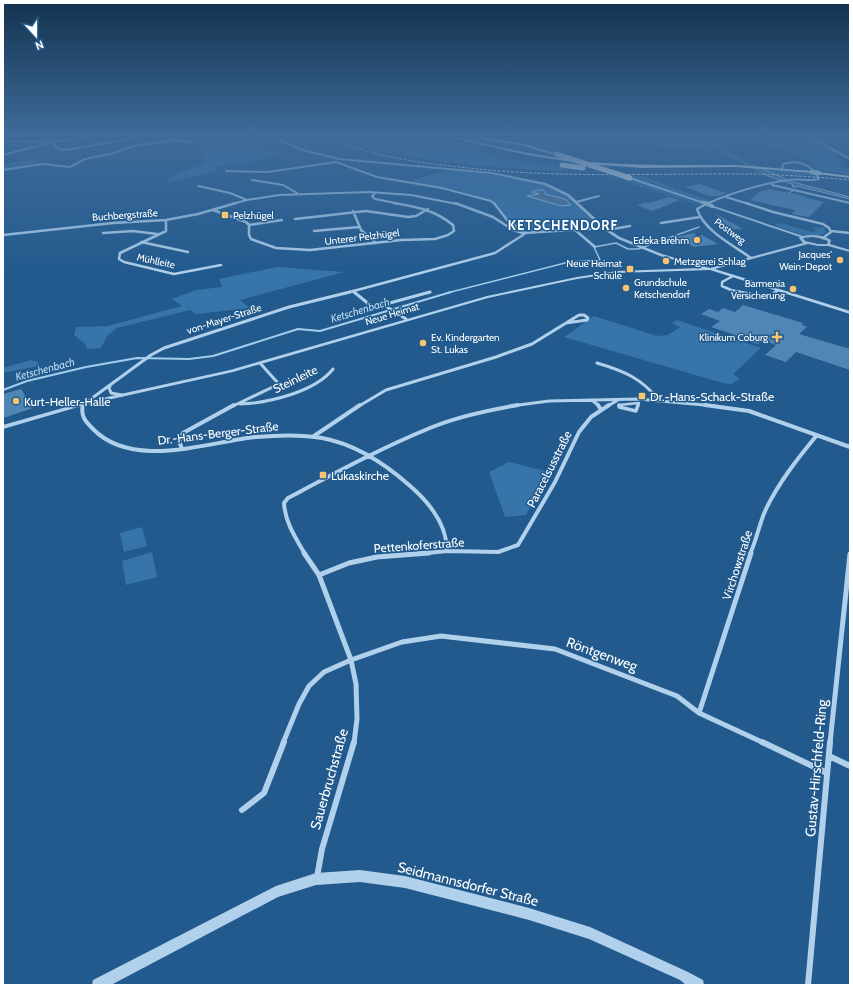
<svg xmlns="http://www.w3.org/2000/svg" width="853" height="988" viewBox="0 0 853 988" font-family="Cabin,sans-serif">
<style>
.green{fill:#3674aa}
.water{fill:#4e7599;stroke:#a4ccec}
.lines{fill:none;stroke-linecap:round;stroke-linejoin:round}
.stream-far2{stroke:#a4ccec;stroke-width:1}
.stream-far1{stroke:#a4ccec;stroke-width:1.5}
.stream{stroke:#a4ccec;stroke-width:2}
.river{fill:#4e7599;fill-rule:evenodd}
.building{fill:#4f86b6}
.pedestrian-far1{stroke:#b0d0eb;stroke-width:2.5}
.pedestrian{stroke:#b0d0eb;stroke-width:3.5}
.minor-far5{stroke:#b0d0eb;stroke-width:2}
.minor-far4{stroke:#b0d0eb;stroke-width:2.5}
.minor-far3{stroke:#b0d0eb;stroke-width:3}
.minor-far2{stroke:#b0d0eb;stroke-width:4}
.minor-far1{stroke:#b0d0eb;stroke-width:5}
.minor{stroke:#b0d0eb;stroke-width:6}
.tertiary{fill:#b0d0eb;fill-rule:evenodd}
.primary{fill:#f5fafe;fill-rule:evenodd}
.trunk{fill:#fafcfe;fill-rule:evenodd}
.rail{stroke:#fff;stroke-width:1;stroke-dasharray:3 1.5;stroke-linecap:butt}
.tertiary-bridge-far1{stroke:#b0d0eb;stroke-width:3}
.tertiary-bridge{stroke:#b0d0eb;stroke-width:4}
.primary-bridge{stroke:#f5fafe;stroke-width:4.5}
.trunk-bridge{stroke:#fafcfe;stroke-width:5}
.poi-dot{fill:#f7c572;stroke:#225a8d;stroke-width:1.5}
.labels{text-anchor:middle;dominant-baseline:central;stroke-width:3;stroke-linejoin:round;paint-order:stroke}
.far-street-label{font-size:10px;fill:#fff;stroke:#225a8d}
.far-poi-label{font-size:10px;fill:#fff;stroke:#225a8d;text-anchor:end}
.far-water-label{font-size:11px;font-style:italic;fill:#bcdaf2;stroke:#225a8d}
.street-label{font-size:12px;fill:#fff;stroke:#225a8d}
.poi-label{font-size:12px;fill:#fff;stroke:#225a8d;text-anchor:start}
.far-district-label{font-size:13px;font-weight:bold;letter-spacing:1px;fill:#fff;stroke:#225a8d}
.near-street-label{font-size:14px;fill:#fff;stroke:#225a8d}
</style>
<rect width="100%" height="100%" fill="#225a8d"/>
<path class="green" d="M375,135h52l35,9 35,14 72,9 -1,4h-12c-71,-4 -141,-9 -209,-29z
M454,135l73,12 25,7h-7l-31,-5z
M642,135l28,8 14,1 15,-2 -21,-7h17l13,6 -6,1 12,7 -43,-1 -19,-4z
M734,135h72l37,20 -10,1 11,7 -6,1 1,2 11,3v6l-34,-6 -4,-3 3,-2 -26,-12z
M240,139l18,6 16,9 15,-3c-25,9 -51,13 -77,15l5,4 -2,2 -46,10 -2,-2 4,-4 38,-14 -7,-2 3,-2 -4,-6 5,-6 -28,-3 -26,1 20,-4 41,4z
M531,141l33,6 -11,3 -30,-7z
M30,159l15,4 -42,7v-5z
M759,169l52,4 3,3 -46,-3z
M450,170c31,3 84,6 111,22 14,9 25,21 36,33l-4,2 -60,4c-13,-2 -22,-8 -30,-18 -3,-5 -4,-8 -10,-12l-40,-12 -43,-8z
M608,176l17,2 76,26 -1,1z
M631,176h11l68,25 -4,1z
M780,223l32,9 5,-2 -6,-2 13,-1 2,5c-13,10 -38,-2 -52,-7z
M277,267l67,5 -104,28 10,8 -54,6 -6,-4 -73,18 -10,8 -6,12 -14,1 -2,-5 -11,-9 2,-8 32,-1 74,-20 -10,-7 24,-9 26,-3 -3,-8z
M594,316l63,20 11,-1 12,-8 -8,-4 5,-3 84,28 -28,26 7,5 -9,5 -8,-1 -159,-46z
M31,360l7,2 1,4 -36,7v-5z
M509,462l40,10 -23,43 -21,2 -16,-45z
M142,527l5,19 -23,6 -4,-19z
M152,552l5,25 -31,8 -4,-24z"/>
<path class="water" d="M748,163l45,19 57,15v2l-53,-13 -1,1h-3l-1,-3 -24,-8 -24,-12z
M537,190h7l1,4 20,5 6,6 -10,1 -34,-10 12,-2 -7,-2z"/>
<g class="lines">
<path class="stream-far2" d="M3,136l29,-1
M786,194l7,-3"/>
<path class="stream-far1" d="M447,293l122,-31 31,-2 -6,-13 22,-4 12,6h10l61,-22"/>
<path class="stream" d="M3,390l24,-9 59,-14 51,-9 52,1 24,-3 85,-27 22,2 131,-39"/>
<path class="river" d="M710,135h7l-3,3 16,14 36,20 -5,1 -36,-19 -17,-15 -1,-1z"/>
</g>
<path class="building" d="M283,135h38l1,4 -23,4z
M700,184l26,9 -7,3h-10l-24,-9z
M769,189l36,7 -1,1 20,5 -15,15 -17,-3 3,-4 -45,-10 11,-9h5z
M668,197l12,3 -28,11 -15,-6 10,-3 3,1z
M716,214l27,15h-17z
M694,233l3,3 5,-1 16,9 -24,3 -17,-10z
M743,305l60,18 -1,2 5,2 -8,7 51,15v21l-54,-18 -10,10 -21,-7 11,-10 -14,-5 -4,4 -13,-4 2,-1 -36,-12 9,-6 -19,-7 8,-5 9,3 5,-4 12,4z
M21,389l12,19 -30,10v-24z"/>
<g class="lines">
<path class="pedestrian-far1" d="M619,406v-1l20,-2 -1,3"/>
<path class="pedestrian" d="M619,405v2l17,4 2,-6"/>
<path class="minor-far5" d="M167,135l6,5 22,2
M225,135h10
M806,135l44,24
M199,136l4,-1
M3,141l50,1
M53,142l5,7 9,1 84,-15
M3,155l50,-13 46,-7
M3,170l40,-6 27,3 15,-8 29,-6 20,-7 39,-6
M226,171l42,1 68,-10 41,15 65,11 49,13 4,3
M252,180l31,5 14,8
M772,185l78,18
M198,186l32,7 17,7
M375,193l-3,3 3,3 25,5
M726,197l23,7
M576,202l23,-6
M232,204l15,-4 32,-5 90,-3 42,3 46,9
M706,204c26,-11 54,-20 82,-24 10,-2 22,2 31,-1 -8,-14 -20,-20 -36,-15l-1,5"/>
<path class="minor-far4" d="M455,203l38,14 20,13 10,3 81,-5
M494,203l13,17 17,12
M708,203l-11,6c7,22 36,36 54,49
M746,203l27,9 50,12 6,4 2,4 -8,6
M213,210l33,12 3,3
M353,211l8,19 15,13
M295,219l71,-8 42,6 8,-1 12,-7
M166,220v11l-46,22 -1,6 5,3 50,12 47,-9
M661,223l39,-6
M249,225v10l2,4 25,9 34,2 91,-10 34,-1 13,-4 6,-4 -1,-6c-18,-15 -36,-18 -59,-22
M249,225l33,-5
M574,229l21,18
M607,230l23,-4
M314,231l45,-4
M831,231l19,2
M103,233l30,-2 24,3
M3,235l110,-12 53,-3 32,-6 38,-11
M141,242l47,10
M733,276l-11,6v4l9,4 13,3
M353,291l2,2
M346,293l149,-40 31,-20
M428,293l2,-1
M774,293l4,-3"/>
<path class="minor-far3" d="M354,292l16,13 5,2 55,-15
M739,292l29,5 8,-5
M384,305l22,14
M579,315h5l4,3 -1,2 -21,3z
M597,363c27,8 44,15 62,37
M110,386l-1,2 2,5 11,2
M592,400l7,6
M240,404c28,-1 75,-12 93,-35
M83,406l1,-2 67,-49 13,-7 125,-41 61,-15
M233,406l44,-21v-3l-17,-19
M359,406l27,-16 110,-33 36,-13 34,-21
M511,406l38,-5 89,-2 77,7
M608,406l10,-6"/>
<path class="minor-far2" d="M83,405c-3,11 3,17 10,24 40,41 114,13 163,8 22,-2 44,-3 66,1 33,6 62,25 87,47 20,17 38,39 38,66
M598,405l3,5
M705,405l44,6 101,36
M314,436l46,-31
M182,449l-3,-8 4,-8 51,-28
M305,554c-10,-17 -20,-32 -21,-51l4,-5c47,-25 93,-50 142,-70 28,-12 59,-18 88,-23
M417,554l30,-3 51,1 20,-7 37,-63 24,-50 12,-15 18,-12
M750,554c7,-15 9,-30 16,-45 13,-27 32,-51 51,-74"/>
<path class="minor-far1" d="M304,553l15,22 32,85 5,24 1,35 -3,24
M319,575l30,-12 28,-6 52,-4
M699,713l52,-160
M283,743l16,-39 10,-18 15,-14 27,-12 51,-18 39,-6 114,13 122,47 22,17 65,30
M830,743l20,-189"/>
<path class="minor" d="M762,742l65,31
M829,756l21,10
M242,810l22,-17 20,-51
M317,877l5,-28 32,-107
M808,985l22,-243"/>
<path class="tertiary" d="M266,135h4l34,14 35,9 153,14 54,11 23,11 36,33 15,10 42,17 48,14 93,-25 -4,-5 1,-1 -89,-30v-2l92,31c10,-2 20,-1 28,4l-1,4 20,6v2l-22,-6h-10l-10,-2 -93,25 135,42v3l-140,-44 -93,3 -40,6 -89,19 -255,74 -148,33 -82,24v-4l81,-23 146,-32 257,-74 90,-19 40,-6 85,-3 -42,-12 -42,-17 -15,-10 -36,-33 -23,-11 -52,-11 -153,-14 -37,-9zM812,237l7,1 9,3 -1,3h-9l-13,-3 -2,-3z
M629,177h2l73,25 -3,1 -72,-24z
M360,870l45,6 124,32 61,19 98,45 15,8 1,5h-18l-6,-5 -91,-41 -60,-19 -124,-32 -45,-6 -44,3 -38,12 -167,88h-19l1,-5 183,-94 40,-13z"/>
<path class="primary" d="M737,165l75,6 2,1 -2,1 -77,-6z
M819,172l31,4v2l-33,-4z"/>
<path class="trunk" d="M438,135h9c47,11 93,22 141,27 49,4 99,3 149,3l2,1 -2,1 -94,1 -56,-4 -55,-8z
M482,137l43,7 29,9 -2,1 -28,-8 -44,-7z"/>
<path class="rail" d="M322,135c44,20 90,27 138,32 97,12 195,6 293,7 33,1 65,3 97,6"/>
<path class="tertiary-bridge-far1" d="M702,202l6,2"/>
<path class="tertiary-bridge" d="M705,203l7,3"/>
<path class="primary-bridge" d="M812,172l7,1"/>
<path class="trunk-bridge" d="M556,154l74,24
M562,165l21,3"/>
</g>
<linearGradient id="sky" x2="0" y2="1"><stop stop-color="#13324e"/><stop offset="0.49" stop-color="#3e6b9a"/><stop offset="1" stop-color="#3e6b9a" stop-opacity="0"/></linearGradient>
<rect width="853" height="274" fill="url(#sky)"/>
<g class="poi-dot">
<rect x="221" y="211" width="8" height="8" rx="2"/>
<circle cx="697" cy="240" r="4"/>
<circle cx="840" cy="260" r="4"/>
<circle cx="666" cy="261" r="4"/>
<rect x="626" y="265" width="8" height="8" rx="2"/>
<circle cx="626" cy="288" r="4"/>
<circle cx="793" cy="289" r="4"/>
<path d="M775 331h4v4h4v4h-4v4h-4v-4h-4v-4h4z"/>
<circle cx="423" cy="343" r="4"/>
<rect x="638" y="392" width="8" height="8" rx="2"/>
<circle cx="16" cy="401" r="4"/>
<rect x="319" y="471" width="8" height="8" rx="2"/>
</g>
<g class="labels">
<g class="far-street-label">
<text transform="translate(125 215) rotate(-4)">Buchbergstraße</text>
<text transform="translate(730 231) rotate(36)">Postweg</text>
<text transform="translate(362 237) rotate(-7)">Unterer Pelzhügel</text>
<text transform="translate(156 261) rotate(12)">Mühlleite</text>
<text transform="translate(392 314) rotate(-17)">Neue Heimat</text>
<text transform="translate(224 319) rotate(-18)">von-Mayer-Straße</text>
</g>
<g class="far-poi-label">
<text x="233" y="215" text-anchor="start">Pelzhügel</text>
<text x="689" y="240">Edeka Brehm</text>
<text x="832" y="254">Jacques'<tspan x="832" dy="12">Wein-Depot</tspan></text>
<text x="674" y="261" text-anchor="start">Metzgerei Schlag</text>
<text x="622" y="263">Neue Heimat<tspan x="622" dy="12">Schule</tspan></text>
<text x="634" y="282" text-anchor="start">Grundschule<tspan x="634" dy="12">Ketschendorf</tspan></text>
<text x="785" y="283">Barmenia<tspan x="785" dy="12">Versicherung</tspan></text>
<text x="431" y="337" text-anchor="start">Ev. Kindergarten<tspan x="431" dy="12">St. Lukas</tspan></text>
<text x="768" y="337">Klinikum Coburg</text>
</g>
<g class="far-water-label">
<text transform="translate(360 310) rotate(-17)">Ketschenbach</text>
<text transform="translate(45 369) rotate(-15)">Ketschenbach</text>
</g>
<g class="street-label">
<text transform="translate(295 379) rotate(-26)">Steinleite</text>
<text transform="translate(218 433) rotate(-7)">Dr.-Hans-Berger-Straße</text>
<text transform="translate(549 469) rotate(-63)">Paracelsusstraße</text>
<text transform="translate(419 545) rotate(-4)">Pettenkoferstraße</text>
<text transform="translate(737 565) rotate(-72)">Virchowstraße</text>
</g>
<g class="poi-label">
<text x="650" y="396">Dr.-Hans-Schack-Straße</text>
<text x="24" y="401">Kurt-Heller-Halle</text>
<text x="331" y="475">Lukaskirche</text>
</g>
<g class="far-district-label">
<text x="563" y="225">KETSCHENDORF</text>
</g>
<g class="near-street-label">
<text transform="translate(602 654) rotate(20)">Röntgenweg</text>
<text transform="translate(816 768) rotate(-85)">Gustav-Hirschfeld-Ring</text>
<text transform="translate(329 779) rotate(-74)">Sauerbruchstraße</text>
<text transform="translate(468 884) rotate(14)">Seidmannsdorfer Straße</text>
</g>
</g>
<rect width="853" height="988" fill="none" stroke="#ffffff" stroke-width="8"/>
<g transform="translate(36 36) rotate(159)" stroke="#225a8d" stroke-width="3" paint-order="stroke">
<path d="M0-3L7 15L0 10L-7 15Z" fill="#ffffff"/>
<text y="-6" font-size="11" font-weight="bold" text-anchor="middle" fill="#ffffff">N</text>
</g>
</svg>
